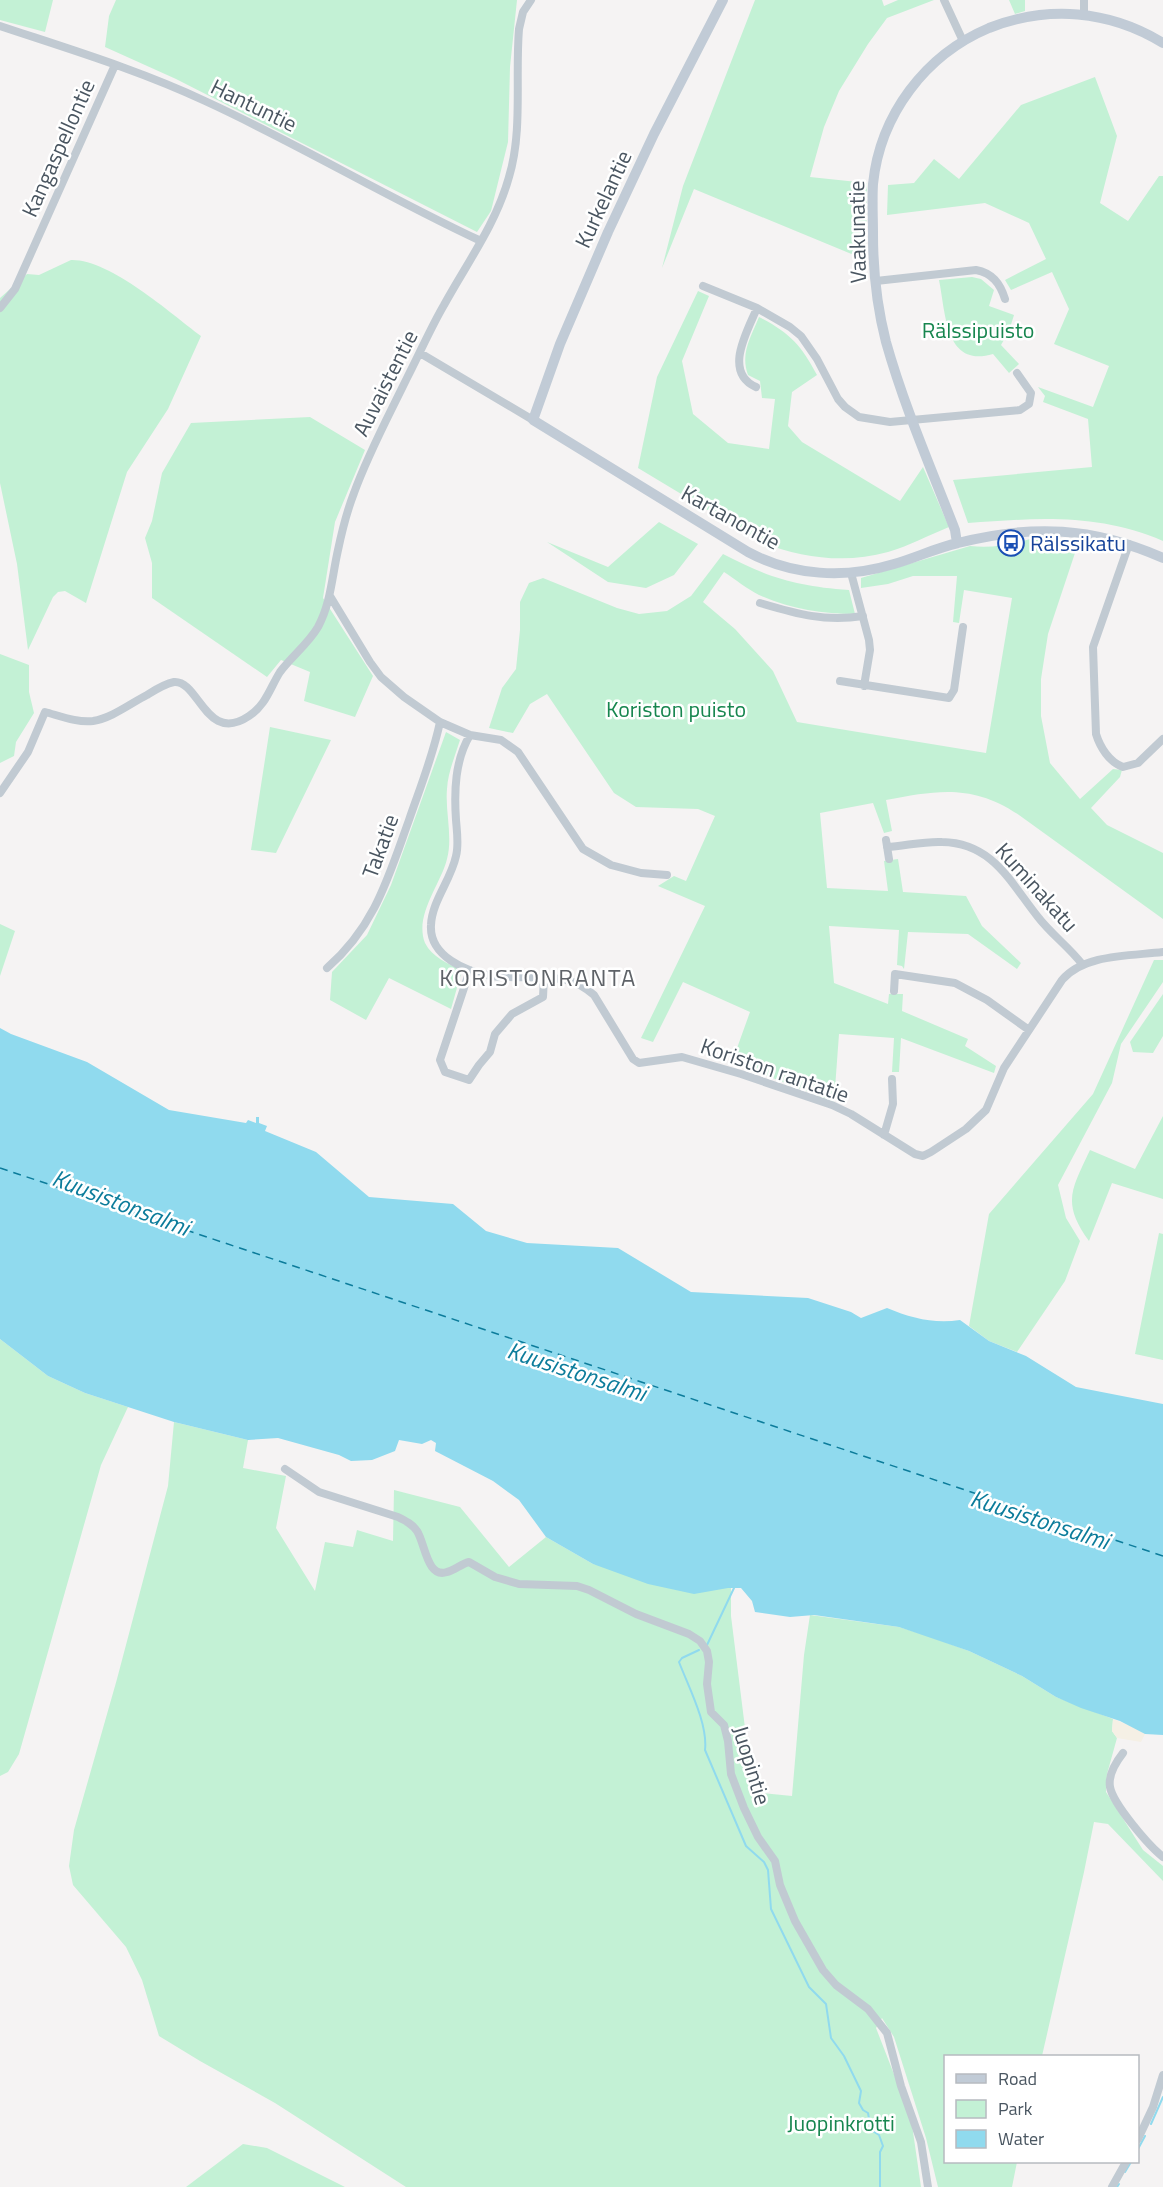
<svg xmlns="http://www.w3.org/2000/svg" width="1163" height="2187" viewBox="0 0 1163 2187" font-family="'Titillium Web',sans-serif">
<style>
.green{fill:#c3f1d5}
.sand{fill:#f5f0e5}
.water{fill:#90daee}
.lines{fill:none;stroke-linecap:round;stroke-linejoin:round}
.stream{stroke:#90daee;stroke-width:2}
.ferry{stroke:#0c7c9b;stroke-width:1.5;stroke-dasharray:8 6;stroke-linecap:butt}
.street{stroke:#c1cad2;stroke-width:8}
.secondary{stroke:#c1cbd6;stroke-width:10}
.labels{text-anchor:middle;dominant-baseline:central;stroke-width:5;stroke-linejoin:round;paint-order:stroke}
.street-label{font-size:22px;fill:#4a5661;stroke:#fff}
.park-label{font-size:22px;fill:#17864f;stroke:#fff}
.transit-label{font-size:22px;fill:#164399;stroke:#fff;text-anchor:start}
.neighbourhood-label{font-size:24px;letter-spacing:1.5px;fill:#5f6368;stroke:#fff}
.water-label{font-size:24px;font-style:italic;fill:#0c7c9b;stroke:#fff}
</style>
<rect width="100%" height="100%" fill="#f5f3f3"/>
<path class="green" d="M0,0h53l-8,32 -45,-12z
M116,0h401l-7,67 -2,75 -17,69 -14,21 -301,-153 -71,-32 4,-31z
M755,0h127l2,6 14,-6h36l-47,18 -19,26 -29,47 -15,36 -14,50 57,6 -1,77 -172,-71 -32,79 21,-82z
M1009,0h16v11l-10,3z
M1095,77l22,59 -17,67 28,18 31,-45h4v365c-65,-28 -126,-23 -195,-18l-15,-43 139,-13 -4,-48 -45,-17 2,-6 -7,-9 55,20 16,-41 -55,-22 15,-35 -17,-37 -41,18 -6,-10 41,-21 -17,-36 -44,-20 -98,12 1,-30 26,-2 20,-24 25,20 62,-74z
M71,260c39,-1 99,53 130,76l-33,73 -41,63 -41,131 -21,-12 -7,1 -5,5 -25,53 -11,-86 -17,-81v-185l27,-24 12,1z
M972,277l9,2 13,11 -5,16 25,9 -5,16 -8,14 18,19 -10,9 -16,-19c-48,14 -47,-40 -54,-74z
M698,291l11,5 -27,65 11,53 35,29 41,6 6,-50 -13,-1 -2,-17 -12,-6c-8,-22 3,-38 11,-58 31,16 42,28 58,58l-25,17 -4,34 14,16 98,59 23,-34 26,60c-20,8 -40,19 -61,25 -43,12 -86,6 -127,-10l-123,-74 19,-91z
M310,417l55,33 -30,72 -12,76 50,78 -18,41 -51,-16 6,-29 -29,-12 -14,17 -115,-79v-35l-7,-25 7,-17 10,-48 29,-50z
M659,522l39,22 -24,31 -28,13 -38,-6 -61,-40 61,25z
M1041,536h12l23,14 -28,84 -7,45v37l9,47 30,36 33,-30 9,1 -2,7 -29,31 16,17 56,28v66l-144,-104c-46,-31 -81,-25 -133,-15l6,31 -8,2 -11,-30 -53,10 7,75 61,3 -4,-30 14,-2 5,33 63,4 16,30 39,37 -4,6 -49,-35 -60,-2 -4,37 -2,-3 -5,-1 2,-35 -70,-4 5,57 54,21 1,-10h14l-1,17 66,28 -3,7 31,20 -2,7 -93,-35 -2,34h-7l2,-34 -55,-4 -5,68 -102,-40 18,-50 -67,-30 -30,60 -12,-4 64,-132 -47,-20 16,-10 12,5 29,-65 -17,-7 -62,-2 -22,-14 -67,-99 -17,10 -17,29 -24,-5 13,-40 14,-19 4,-39v-28l9,-19 14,-5 74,30 22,6 28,-3 24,-15 32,-42c46,24 74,32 126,36l6,24c-33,0 -65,-5 -96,-19 -12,-6 -24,-16 -35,-23l-21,30 32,27 38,42 24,51 189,31 26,-155 -48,-8 -5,33 -6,-1 4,-46h-44l-25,8 -27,4v-10l109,-32c26,3 47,-3 71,-10z
M0,654l29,11v27l5,21 -18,29 -2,14 -14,7z
M270,727l61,13 -55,113 -25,-3z
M446,732l14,8c-5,16 -12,32 -13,49 -2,23 6,48 0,70 -6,25 -33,56 -22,84 7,14 23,21 37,27l-11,39 -62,-31 -23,42 -36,-20 2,-28 35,-37 24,-50z
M0,924l15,7 -15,45z
M1154,960h9v22l-42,62 -9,39 -54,102 8,33 14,23 -15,40 -48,71 -28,-11 -20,-15 20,-112 104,-120z
M1163,994v42l-10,17 -20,-1 -3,-10z
M1163,1116v83l-51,-16 -23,58c-28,-39 -17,-52 1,-91l45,19z
M1159,1233l4,1v126l-28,-6z
M0,1339l48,37 37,17 43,14 -27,58 -82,289 -11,18 -8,4z
M174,1422l74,18 -5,28 43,8 -10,52 39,63 10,-49 28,5 4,-17 36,11 1,-51 66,17 49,60 37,-30 47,27 138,24v28l22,176 39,4 12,-141 6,-40 89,12 29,9 41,15 53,25 34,21 57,22 -1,12 5,7 -10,36 -1,18 37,58 20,16v15l-55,-57 -14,-2 -10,50 -42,184h-96v106h71l-5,25h-74l-12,-49 -32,-101 -12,-19 -6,10 35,90 10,69h-515l-131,-84 -75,-42 -41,-25 -17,-56 -16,-33 -53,-62 -4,-19 5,-36 43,-151 51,-193z
M243,2144l24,4 78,39h-159z"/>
<path class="sand" d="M1113,1719l23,9 9,6 -4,8 -24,-4 -5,-7z"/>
<path class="water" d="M0,1028l11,6 76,28 82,48 77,13 2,-3 8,3v-6h3v6l8,3 -2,5 51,21 53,45 84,7 33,27 41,12 91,5 73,44 117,6 43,14 10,6 26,-10c24,10 47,16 73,12l29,21 37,15 50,31 87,17v331l-18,-1 -25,-13 -39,-13 -25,-11 -34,-21 -53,-25 -70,-24 -85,-12 -24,2 -35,-5 -3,-11 -11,-13h-13l-34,6 -46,-10 -55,-20 -47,-27 -27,-37 -26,-19 -58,-30 1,-8 -5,-3 -9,4 -23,-4 -4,11 -23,9 -21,1 -12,-6 -61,-17 -30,2 -74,-18 -89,-29 -37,-17 -48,-37z"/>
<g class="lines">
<path class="stream" d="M707,1645l27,-57
M699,1650l-17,8 -3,4c10,26 29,62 26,88l41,96 18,16 4,8 3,39 38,78 17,17 5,34 13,18 17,35 -2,12 4,7 5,3 3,17 8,5 4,11 -3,6v35
M1151,2124l12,-27
M1138,2149l7,-13
M1125,2172l6,-10
M1117,2187l2,-3"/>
<path class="ferry" d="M0,1168l1163,388"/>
<path class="street" d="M944,0l19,41
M1084,0v15
M0,26c69,23 139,44 205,75 94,43 183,97 276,140
M876,281l100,-11c16,3 24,13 29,29
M703,286l54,22
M0,308l15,-19 100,-224
M420,353l113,67
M756,387c-33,-15 -9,-55 1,-79l33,19 11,9 16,23 21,40 7,8 14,10 31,5 130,-12 9,-6 2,-11 -14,-20
M1129,544l-36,103 3,87c4,13 13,28 27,33l15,-4 25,-24
M851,573l18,67 1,10 -6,36
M330,596l40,66 11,15 23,20 36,25 30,13 31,5 17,12 65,97 28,16 30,8 26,2
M760,603c37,11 65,19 103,13
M840,681l109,17 5,-8 9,-63
M470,735c-15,25 -16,56 -14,85 1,12 3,25 0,36 -5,24 -24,45 -25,69 -2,31 35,47 61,51 25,3 49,-1 74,4 10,2 20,8 28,15l39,64 6,4 43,-6 59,17 91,31 19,9 64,40 8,2 8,-4 35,-23 20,-19 18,-42 58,-88c22,-26 68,-24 101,-28
M0,793l28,-41 17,-40c15,4 33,11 48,9 19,-3 38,-18 54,-26 8,-5 17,-11 27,-13 25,-2 32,63 75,34 17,-11 21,-28 31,-44 12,-16 28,-28 38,-45 13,-24 14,-51 20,-77 4,-19 9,-39 16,-57 14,-39 34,-76 52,-113 13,-25 24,-51 38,-75 23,-42 52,-81 65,-128 14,-46 6,-100 10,-148l4,-17 8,-12
M886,840l3,19
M887,847c18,-1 37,-6 55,-5 51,1 68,40 96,75 13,17 31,30 44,47
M327,968c48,-42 61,-90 82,-148 11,-32 24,-64 31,-98
M470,970l-30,90 5,12 24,8 10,-15 11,-13 5,-18 17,-20 31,-17 1,-20
M894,991l1,-17 60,9 32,17 42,30
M884,1135l9,-31 -1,-25
M285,1469l34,23 79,25c8,4 14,7 19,14 8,12 10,48 30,41 8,-2 14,-8 22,-10l26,15 24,7 58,2 12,4 47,24 53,20 11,7 7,10 2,11 -2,22 4,28 13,13 4,16 3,33 13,34 14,29 17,24 5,24 15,36 28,49 13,15 32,24 19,24 14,53 20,56 7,45
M1123,1753c-7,9 -15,22 -13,34 3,17 39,59 53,70
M1138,2139l15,-32 10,-32
M1112,2187l14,-25"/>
<path class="secondary" d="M723,0l-69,134 -46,98 -48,112 -27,76 215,132c45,24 97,27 146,12 21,-6 42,-16 64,-21 75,-19 135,-16 205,15
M957,543l-2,-13c-24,-62 -51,-124 -69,-188 -9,-35 -13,-72 -13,-108 0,-16 -1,-33 0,-50 7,-69 52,-129 116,-156 59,-23 120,-18 174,15"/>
</g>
<defs>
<g id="bus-ring" transform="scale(1.35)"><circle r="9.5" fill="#fff" stroke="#1a4fb4" stroke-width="1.5"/><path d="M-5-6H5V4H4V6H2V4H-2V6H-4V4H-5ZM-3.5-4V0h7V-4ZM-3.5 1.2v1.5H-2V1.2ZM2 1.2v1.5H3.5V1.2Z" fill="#1a4fb4"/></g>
</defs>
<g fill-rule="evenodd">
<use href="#bus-ring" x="1011" y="543"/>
</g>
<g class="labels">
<g class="street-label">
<text transform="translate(254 105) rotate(26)">Hantuntie</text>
<text transform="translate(58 148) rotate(-66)">Kangaspellontie</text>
<text transform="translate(603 199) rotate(-65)">Kurkelantie</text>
<text transform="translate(857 232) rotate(-91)">Vaakunatie</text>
<text transform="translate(385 383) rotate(-63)">Auvaistentie</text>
<text transform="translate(731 517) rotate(29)">Kartanontie</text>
<text transform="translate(380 846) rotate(-70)">Takatie</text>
<text transform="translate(1037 887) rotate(48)">Kuminakatu</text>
<text transform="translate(775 1070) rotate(19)">Koriston rantatie</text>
<text transform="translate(752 1765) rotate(73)">Juopintie</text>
</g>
<g class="park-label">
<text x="978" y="330">Rälssipuisto</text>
<text x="676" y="709">Koriston puisto</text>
<text x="841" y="2123">Juopinkrotti</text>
</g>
<g class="transit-label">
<text x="1030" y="543">Rälssikatu</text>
</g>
<g class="neighbourhood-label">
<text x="538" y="977">KORISTONRANTA</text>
</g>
<g class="water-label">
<text transform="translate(121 1202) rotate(21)">Kuusistonsalmi</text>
<text transform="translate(577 1371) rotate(18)">Kuusistonsalmi</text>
<text transform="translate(1040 1519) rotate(18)">Kuusistonsalmi</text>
</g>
</g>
<rect x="944" y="2055" width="195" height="108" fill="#ffffff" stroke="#b7bbc0" stroke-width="1.5"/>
<rect x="956" y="2074" width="30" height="9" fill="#c1cbd6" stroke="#b7bbc0" stroke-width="1.5"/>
<text x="998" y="2085" font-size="18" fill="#4a5661">Road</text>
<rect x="956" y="2100" width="30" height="18" fill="#c3f1d5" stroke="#b7bbc0" stroke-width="1.5"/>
<text x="998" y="2115" font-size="18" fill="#4a5661">Park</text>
<rect x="956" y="2130" width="30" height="18" fill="#90daee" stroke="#b7bbc0" stroke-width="1.5"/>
<text x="998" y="2145" font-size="18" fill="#4a5661">Water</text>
</svg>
